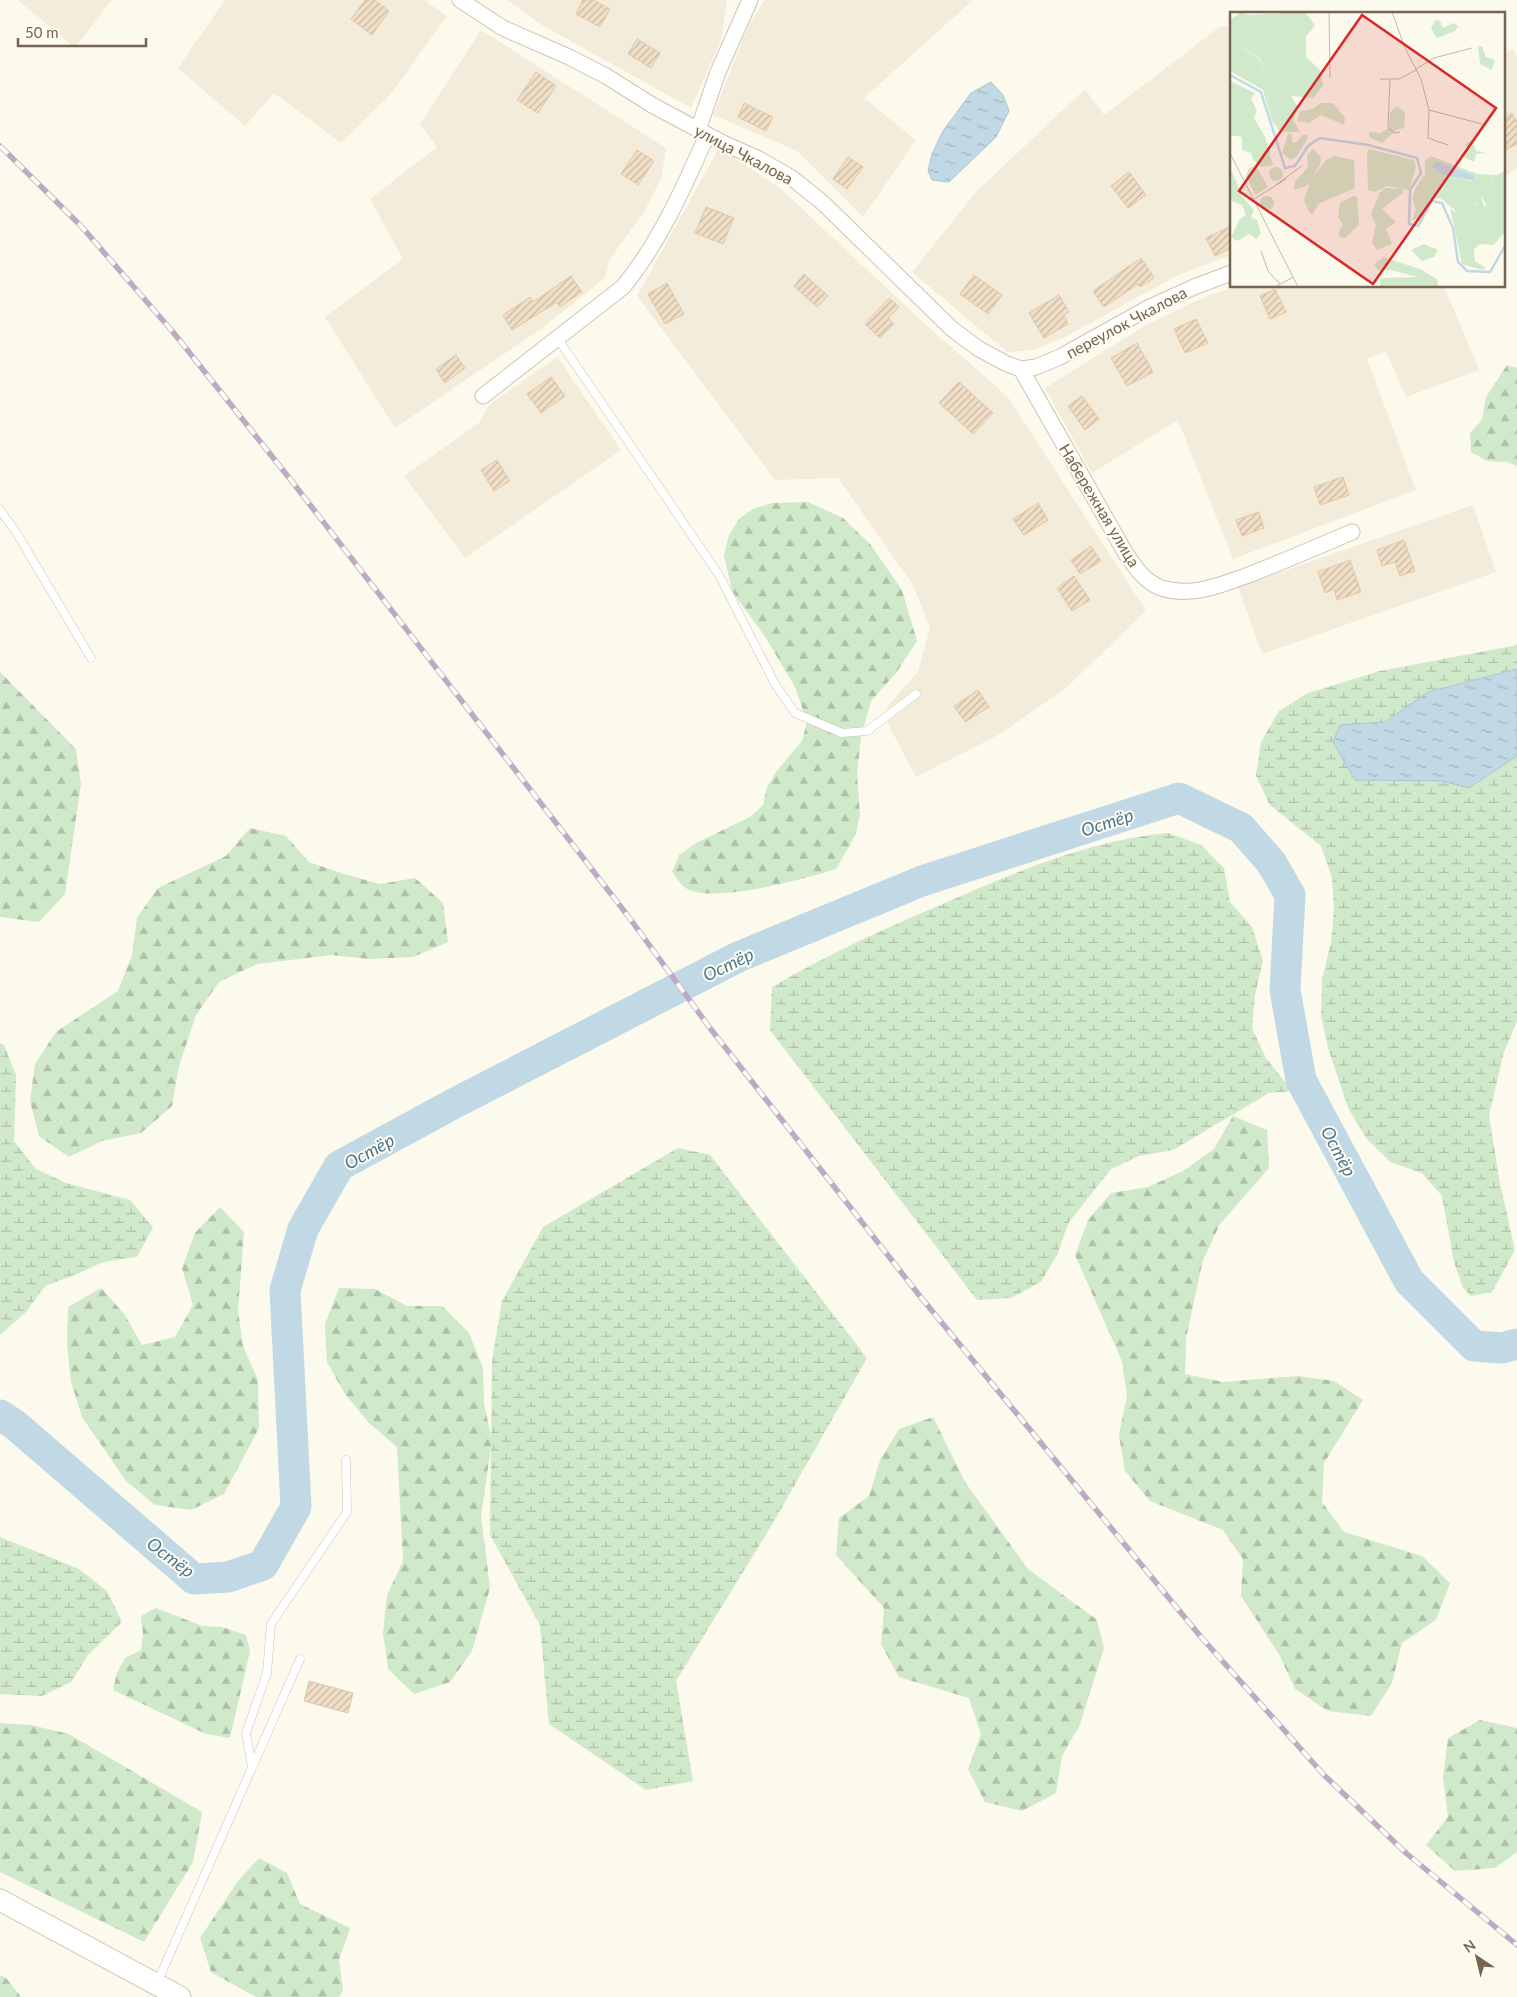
<svg xmlns="http://www.w3.org/2000/svg" width="1517" height="1997" viewBox="0 0 1517 1997" font-family="Lato,sans-serif">
<style>
.residential{fill:#f3ecdb}
.forest{fill:url(#forest-firs)}
.wetland{fill:url(#wetland-marsh)}
.water{fill:url(#water-ripples);stroke:#a8c6d6}
.lines{fill:none;stroke-linecap:round;stroke-linejoin:round}
.river{stroke:#c1d9e5;stroke-width:31}
.building{fill:url(#building-hatch);stroke:#e1c8a7}
.service-casing{stroke:#cec4b2;stroke-width:9}
.minor-casing{stroke:#cec4b2;stroke-width:17}
.secondary-casing{stroke:#cec3ae;stroke-width:23}
.service{stroke:#fff;stroke-width:8}
.minor{stroke:#fff;stroke-width:15}
.secondary{stroke:#fff;stroke-width:21}
.rail-casing{stroke:#bfaac6;stroke-width:5.5}
.rail{stroke:#fefcf3;stroke-width:4;stroke-dasharray:11;stroke-linecap:butt}
.labels{text-anchor:middle;dominant-baseline:central;stroke-width:4;stroke-linejoin:round;paint-order:stroke}
.street-label{font-size:16px;fill:#766550;stroke:#fefcf3}
.water-label{font-size:18px;font-style:italic;fill:#4d788f;stroke:#fefcf3}
.inset-river{fill:none;stroke:#c1d9e5;stroke-width:2.5}
.inset-road{fill:none;stroke:#c2baa9;stroke-width:1}
.view{fill:#d62828;fill-opacity:0.15;stroke:#d62828;stroke-width:2.5}
.inset-edge{fill:none;stroke:#766550;stroke-width:2.5}
</style>
<defs>
<pattern id="forest-firs" width="22" height="20" patternUnits="userSpaceOnUse" patternTransform="scale(1.25)"><rect width="22" height="20" fill="#d1e9cb"/><path d="M5 1l3.5 6h-7zM16 11l3.5 6h-7z" fill="#aec0a7"/></pattern>
<pattern id="wetland-marsh" width="20" height="14" patternUnits="userSpaceOnUse" patternTransform="scale(1.25)"><rect width="20" height="14" fill="#d1e9cb"/><path d="M1 5h8M5 5V1M11 12h8M15 12V8" fill="none" stroke="#aec0a7"/></pattern>
<pattern id="water-ripples" width="26" height="14" patternUnits="userSpaceOnUse" patternTransform="scale(1.25)"><rect width="26" height="14" fill="#c1d9e5"/><path d="M2 4q2-2 4 0t4 0M15 11q2-2 4 0t4 0" fill="none" stroke="#a1b4bc"/></pattern>
<pattern id="building-hatch" width="6" height="6" patternUnits="userSpaceOnUse" patternTransform="scale(1.25)"><rect width="6" height="6" fill="#f0dec6"/><path d="M-1 1l2-2M0 6l6-6M5 7l2-2" fill="none" stroke="#c7b8a3"/></pattern>
</defs>
<rect width="100%" height="100%" fill="#fcf9ed"/>
<path class="residential" d="M18,0h94l-37,48z
M225,0h199l23,16 -57,79 -49,48 -67,-50 -29,33 -67,-58z
M507,0h220l-6,40 -30,68 -149,-83z
M765,0h208l-109,98 52,42 -53,77 -66,-66 -84,-36 36,-91z
M1221,26l10,1v228l-53,20 -115,63 -29,12 -27,2 -95,-80 64,-80 109,-103 19,26z
M481,30l185,118 -5,31 -17,33 -34,47 -5,19 -63,50 -147,100 -70,-111 78,-58 -33,-60 67,-52 -17,-23z
M1513,49l4,6v113l-14,9v-122z
M719,148l62,41 144,135 83,73 138,214 -79,76 -67,47 -84,43 -27,-51 -2,-19 31,-35 12,-44 -17,-43 -75,-107 -63,2 -138,-184z
M1241,286h203l35,84 -73,27 -20,-46 -19,8 49,131 -183,69 -55,-139 -86,53 -47,-85 101,-63 63,-30z
M557,357l64,93 -156,108 -61,-82 75,-53 10,-18z
M1473,505l23,67 -234,82 -24,-67z"/>
<path class="forest" d="M1507,365l10,3v98l-10,-4 -20,-1 -16,-9 -1,-19 12,-13 4,-23z
M808,502l35,16 27,26 32,46 15,51 -21,32 -25,28 -10,36 -4,37 3,42 -5,20 -19,33c-29,9 -127,37 -152,18 -5,-4 -8,-11 -12,-15l7,-17 17,-12 54,-26 13,-12 4,-18 9,-15 26,-31 5,-19 -12,-35 -29,-49 -34,-47 -8,-36 5,-20 10,-16 14,-10 19,-6z
M0,672l76,77 5,35 -16,110 -26,28 -39,-5z
M250,828l36,8 23,26 35,12 36,10 35,-6 28,25 5,39 -35,15 -43,2 -38,-4 -75,9 -38,18 -23,33 -17,51 -7,40 -31,27 -39,8 -33,16 -30,-21 -9,-35 5,-37 21,-32 62,-41 14,-36 5,-37 21,-30 68,-32z
M1233,1116l34,14 2,38 -49,56 -17,36 -17,78 -1,36 38,8 75,-6 36,5 29,19 -39,63 -2,39 22,30 78,24 28,27 -14,37 -34,23 -10,40 -21,33 -43,-5 -33,-22 -15,-33 -39,-60 2,-37 -20,-29 -73,-29 -25,-30 -6,-36 8,-39 -5,-35 -47,-106 13,-35 23,-27 37,-6 35,-16 31,-22z
M220,1207l24,25 -6,78 5,36 15,34 1,48 -35,66 -33,16 -36,-5 -29,-24 -44,-64 -11,-35 -4,-37 1,-38 33,-19 24,27 17,30 33,-8 18,-32 -11,-37 13,-35z
M339,1288l36,1 32,17h35l27,27 14,35 1,36 8,36 -11,76 9,72 -18,63 -22,31 -36,12 -26,-25 -5,-36 4,-38 16,-34 -6,-114 -28,-24 -24,-29 -18,-32 -2,-38z
M933,1417l32,65 63,87 69,51 7,28 -24,76 -18,32 -6,37 -34,18 -37,-9 -17,-33 13,-35 -12,-36 -70,-21 -18,-33 3,-36 -48,-53 3,-37 30,-22 11,-36 19,-31z
M156,1608l46,18 20,1 24,8 4,16 -20,87 -24,-4 -93,-44 4,-17 8,-15 16,-8 2,-16 -2,-18z
M1480,1720l37,8v124l-22,16 -40,3 -29,-26 22,-28 -5,-40 5,-39z
M0,1723l31,2 38,9 133,78 -9,50 -49,80 -144,-70z
M259,1858l28,15 13,31 50,24 -11,32 4,31 -4,6h-83l-45,-25 -11,-34 38,-57z
M0,1975l6,3 15,19h-21z"/>
<path class="wetland" d="M1517,645v24l-89,23 -43,30 -45,3 15,55 87,1 27,7 48,-32v265l-13,31 -15,63 11,69 15,66 -23,42 -21,4 -8,-8 -9,-26 -12,-66 -20,-23 -32,-11 -23,-23 -18,-29 -21,-62 -7,-32 1,-36 9,-38 3,-33 -2,-31 -11,-32 -51,-41 -14,-29 5,-34 18,-31 29,-18 72,-22z
M1168,833l33,12 23,23 6,34 22,25 11,34 -8,34 -3,33 14,30 26,33 -23,2 -96,57 -34,6 -28,13 -42,53 -12,33 -16,27 -30,16 -34,2 -207,-270 2,-43c56,-33 116,-60 175,-85 71,-31 144,-62 221,-69z
M0,1043l4,2 12,30 -2,66 22,28 30,14 64,17 23,27 -16,30 -34,5 -28,13 -30,11 -19,26 -26,23z
M678,1148l32,7 157,203 -94,165 -97,158 17,100 -47,9 -97,-66 -9,-99 -50,-90 2,-175 10,-59 41,-74z
M0,1537l79,32 28,22 15,31 -34,33 -17,27 -29,14 -42,-2z"/>
<path class="water" d="M991,82l12,13 6,16 -13,26 -47,45 -17,-2 -4,-9 4,-17 11,-23 28,-38z
M1517,669v87l-48,32 -27,-7 -87,-1 -22,-38 7,-17 45,-3 43,-30z"/>
<g class="lines">
<path class="river" d="M0,1415l14,9 180,155 34,-2 35,-12 33,-58 -11,-217 18,-61 36,-63 114,-62 285,-147 184,-76 257,-83 62,30 30,34 19,33 -5,95 16,90 108,201 65,65 28,2 15,-4"/>
</g>
<path class="building" d="M365,0h10l14,11 -17,24 -21,-16z
M583,0h10l17,9 -10,18 -24,-13z
M637,39l23,14 -9,15 -23,-14z
M536,72l20,14 -18,27 -21,-13z
M744,103l29,14 -7,14 -28,-14z
M1512,113l5,9v22l-14,7v-33z
M637,150l17,11 -16,24 -17,-11z
M848,157l15,10 -16,22 -14,-10z
M1129,172l17,23 -18,13 -17,-22z
M706,207l28,11 -11,26 -28,-11z
M1231,226v22l-16,8 -9,-18z
M1141,258l13,20 -14,9 -2,-3 -34,23 -11,-16z
M804,274l24,22 -11,11 -23,-21z
M974,275l28,20 -14,19 -28,-20z
M571,276l11,16 -22,15 -3,-5 -45,28 -9,-15 27,-18 3,5z
M667,283l17,31 -19,10 -17,-30z
M1275,289l11,23 -16,7 -10,-23z
M1059,295l10,17 -5,3 4,9 -24,14 -15,-25z
M889,298l10,9 -11,11 6,6 -14,14 -15,-14z
M1196,319l12,24 -23,10 -11,-24z
M1137,343l16,29 -26,14 -16,-28z
M456,355l9,13 -20,15 -9,-14z
M551,377l14,19 -24,17 -14,-19z
M959,382l34,31 -20,21 -34,-31z
M1082,396l17,23 -14,11 -17,-24z
M497,460l13,21 -16,10 -13,-21z
M1343,477l6,18 -29,10 -6,-18z
M1038,503l10,17 -24,15 -11,-16z
M1259,512l5,16 -22,8 -6,-16z
M1404,540l11,31 -15,5 -5,-14 -13,4 -5,-16z
M1091,546l10,15 -21,13 -9,-14z
M1350,560l11,32 -24,8 -3,-11 -9,4 -7,-21z
M1074,576l16,24 -18,11 -15,-23z
M978,690l11,17 -24,15 -11,-16z
M309,1681l44,12 -5,20 -44,-12z"/>
<g class="lines">
<g class="service-casing">
<path id="service" d="M558,339l161,236 56,109 20,29 47,20 25,-2 49,-37
M0,510l16,22 75,126
M252,1767l-6,-34 21,-60 4,-49 76,-112 -1,-52
M157,1983l143,-324"/>
</g>
<g class="minor-casing">
<path id="minor" d="M460,0l43,28 66,29 37,19 46,29 71,38 36,16 33,19 31,25 129,126 27,20 28,15 14,5 15,-2 24,-10 90,-50 44,-20 37,-14
M698,130l20,-58 32,-72
M1021,369l105,185c9,13 19,28 35,34 10,3 20,4 30,3 19,-1 37,-9 55,-15 36,-14 71,-29 106,-44
M483,396l140,-109c37,-45 61,-100 84,-152"/>
</g>
<g class="secondary-casing">
<path id="secondary" d="M0,1900l180,97"/>
</g>
<use href="#service" class="service"/>
<use href="#minor" class="minor"/>
<use href="#secondary" class="secondary"/>
<g class="rail-casing">
<path id="rail" d="M0,146l81,80 92,106 121,152 334,432 82,112 209,267 282,342 123,138 82,78 111,92"/>
</g>
<use href="#rail" class="rail"/>
</g>
<g class="labels">
<g class="street-label">
<text transform="translate(744 154) rotate(28)">улица Чкалова</text>
<text transform="translate(1126 322) rotate(-28)">переулок Чкалова</text>
<text transform="translate(1100 505) rotate(59)">Набережная улица</text>
</g>
<g class="water-label">
<text transform="translate(1107 822) rotate(-18)">Остёр</text>
<text transform="translate(728 964) rotate(-26)">Остёр</text>
<text transform="translate(369 1151) rotate(-29)">Остёр</text>
<text transform="translate(1339 1151) rotate(62)">Остёр</text>
<text transform="translate(171 1557) rotate(37)">Остёр</text>
</g>
</g>
<g transform="translate(1230 12)">
<rect width="275" height="275" fill="#fcf9ed"/>
<path d="M11,0l8,3 56,-3 10,13 -9,12v20l14,13 3,15 -10,13 -22,-2 -14,-8 -7,-6 -10,-23 -30,-20v-19zM205,8l5,1 3,7 10,-5 5,3 -3,5 -18,7 -6,-9zM252,34l4,11 9,3 -3,10 -12,-6 -2,-17zM91,91h12l12,15 -1,7 -23,-10 -12,8 -12,-2 3,-10 12,-2zM167,94l8,6 -1,16 -8,2 -14,13 -13,-6v-5l11,1 9,-5 1,-16zM58,122h4v8l3,1 8,-8h4l1,3 -11,18 -7,4 -8,-7zM242,128l4,11 11,2 -11,1 -2,8 -12,-6 6,-6 -3,-6zM83,137l8,8 -1,8 -12,20 -14,5 1,-8 13,-15 -1,-12zM26,154l12,21 -13,8 -9,-20 3,-7zM0,155l12,29 12,14 -3,7 6,3 4,14 -5,5 -6,-5 -13,7 -6,-4 9,-18 6,-4 -4,-10 -12,-5zM39 162a7 7 0 1 1 14 0a7 7 0 1 1-14 0ZM275,159v61l-12,13 -13,-1 -6,5 1,12 11,7 -4,2 -20,-6 -12,-56 8,8 3,16 12,-1 -4,-16 9,-10 -8,-3 -2,-11 3,-2 10,6 3,11 6,-1 3,-28zM156,176l16,1 2,3 -22,17 14,13 -10,7 6,15 -15,6 -5,-7 4,-18 -5,-11 9,-22zM30 191a7 7 0 1 1 14 0a7 7 0 1 1-14 0ZM123,184l4,1 2,28 -14,13 -4,-1 -3,-3 5,-10 -5,-6 2,-15zM194,232l14,6 -4,7 -12,4 -11,-11zM153,245l37,12 17,10 1,7 -58,1v-9l38,-1 -27,-7 -12,1 -5,-6z" fill="#d1e9cb"/>
<path d="M0,27l30,21 10,22 21,14 7,11 -5,13 7,12h-20l-8,-11 -9,-31 -33,-19zM0,69l25,12 -4,5 6,13 -3,7 11,19 8,28 -12,2 -8,-7 -2,-7 -9,-3v-13l-12,-2zM139,137l45,11 2,7 -7,23 -21,-4 -13,6 -7,-2 -1,-37zM104,144l20,4 1,28 -37,16 -5,10 -4,-2 -5,-12 7,-20 15,-20zM201,144l46,18 19,1 -4,6v20l-4,7 -7,-13 -10,-6 -3,2 2,11 12,6 -13,7 7,24 -3,2 -12,-9 -7,-23 -14,-11 -10,2 -11,18 -7,2 4,-11 -4,-10 3,-10 10,-15v-13zM205,149l23,8 17,9 -4,3 -28,-6z" fill="#d1e9cb" fill-rule="evenodd"/>
<path d="M206,149l37,14 2,6 -32,-6 -10,-8z" fill="#c1d9e5"/>
<path class="inset-river" d="M0,63l31,17 24,76 10,-2 13,-20 12,-8 48,7 49,13 4,15 -11,17 -1,34 9,2 14,-25 10,2 11,25 5,34 9,9 23,1 15,-26"/>
<path class="inset-road" d="M99,0l1,66M162,0l13,36 16,31 8,31M186,57l18,-11 38,-10M150,67h19l17,-9M160,67l-2,48 6,6 6,-1M199,98l53,14M199,98l-1,28 20,7M0,141l68,134M46,173l27,-20M24,187l32,-20M31,239l7,20 12,13M45,275l18,-10"/>
<path class="view" d="M132,3l134,93 -123,176 -134,-93z"/>
<rect width="275" height="275" class="inset-edge"/>
</g>
<g transform="translate(1477 1957) rotate(325)" stroke="#fefcf3" stroke-width="4" paint-order="stroke">
<path d="M0-4L9 19L0 12L-9 19Z" fill="#766550"/>
<text y="-8" font-size="14" font-weight="bold" text-anchor="middle" fill="#766550">N</text>
</g>
<path d="M18 38v8h128v-8" fill="none" stroke="#766550" stroke-width="2.5"/>
<text x="25" y="38" font-size="15" fill="#766550" stroke="#fefcf3" stroke-width="4" paint-order="stroke">50 m</text>
</svg>
